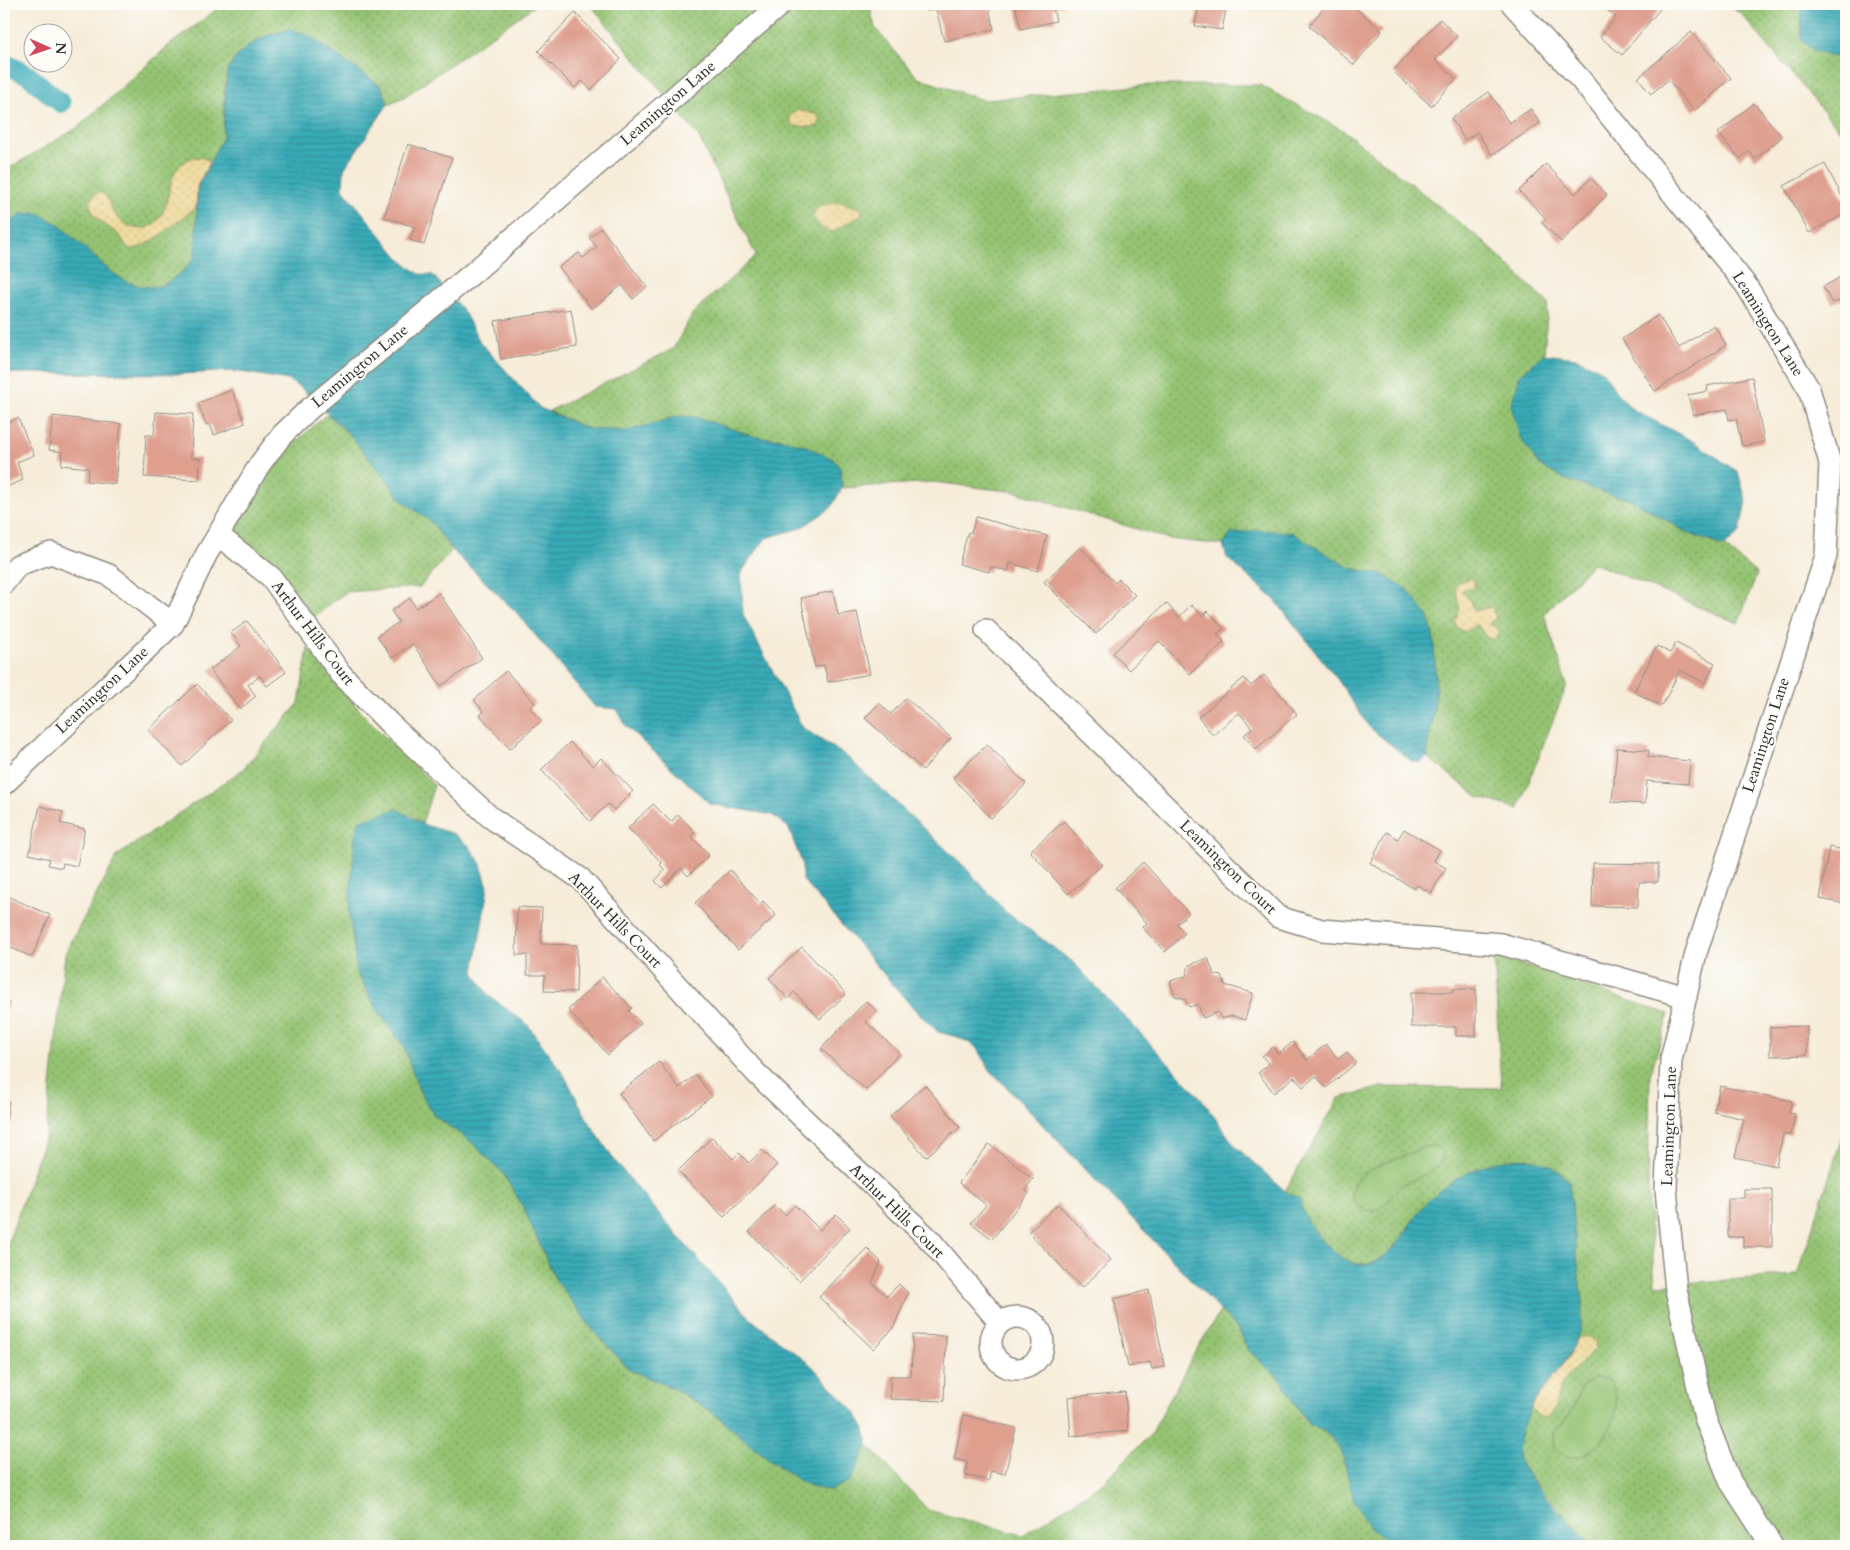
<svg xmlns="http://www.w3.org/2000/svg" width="1850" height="1550" viewBox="0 0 1850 1550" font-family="Cardo,serif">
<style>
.grass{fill:url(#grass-dots);stroke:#60774e}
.sand{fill:url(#sand-dots);stroke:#8c8264}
.pitch{fill:#94c372;stroke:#60774e}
.water{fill:url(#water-rules);stroke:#326a71}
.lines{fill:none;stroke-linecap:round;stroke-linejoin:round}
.canal{stroke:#39aab7;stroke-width:20}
.building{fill:#de9f8f}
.street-casing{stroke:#908c82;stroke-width:24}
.street{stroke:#fff;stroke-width:21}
.labels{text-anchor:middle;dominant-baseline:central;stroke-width:4;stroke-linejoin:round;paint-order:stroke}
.street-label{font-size:16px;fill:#2b2b2b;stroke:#fdfcf7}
</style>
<defs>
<pattern id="grass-dots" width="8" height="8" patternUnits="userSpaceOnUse" patternTransform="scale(1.25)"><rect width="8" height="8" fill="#94c372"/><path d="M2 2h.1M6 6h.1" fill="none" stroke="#799f5e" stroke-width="1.8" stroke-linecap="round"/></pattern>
<pattern id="sand-dots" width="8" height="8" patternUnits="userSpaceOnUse" patternTransform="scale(1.25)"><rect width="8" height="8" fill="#eeda9e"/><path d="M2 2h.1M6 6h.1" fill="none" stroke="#cb8" stroke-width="1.8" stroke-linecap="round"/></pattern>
<pattern id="water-rules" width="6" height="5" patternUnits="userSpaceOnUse" patternTransform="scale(1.25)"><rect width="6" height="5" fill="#39aab7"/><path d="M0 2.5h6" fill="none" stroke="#308b95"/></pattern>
</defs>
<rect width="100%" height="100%" fill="#fdfcf7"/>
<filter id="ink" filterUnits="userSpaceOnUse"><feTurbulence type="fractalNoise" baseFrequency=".02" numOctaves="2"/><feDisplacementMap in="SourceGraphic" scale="10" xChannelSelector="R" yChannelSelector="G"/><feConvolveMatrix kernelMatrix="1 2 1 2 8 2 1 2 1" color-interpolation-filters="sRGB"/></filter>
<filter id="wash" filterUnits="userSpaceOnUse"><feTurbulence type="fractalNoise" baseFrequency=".0096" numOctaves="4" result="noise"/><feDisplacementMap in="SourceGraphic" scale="20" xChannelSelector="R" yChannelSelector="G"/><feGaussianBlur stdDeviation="1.12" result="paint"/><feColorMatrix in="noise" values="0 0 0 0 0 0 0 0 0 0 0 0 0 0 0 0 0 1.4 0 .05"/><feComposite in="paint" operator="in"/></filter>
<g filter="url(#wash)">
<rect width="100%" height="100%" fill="#f6ecd9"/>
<path class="grass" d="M224,4h313l-133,93 -16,7 -7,-18 -92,-57 -25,8 -39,46 -2,54 -25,49 -3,71 -13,15 -20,14 -18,1 -17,-5 -106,-68 -17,13v-56l73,-43 91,-82z
M590,4h279l6,24 43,50 65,22 167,-15h110l83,45 141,112 64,61 -4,51 -24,21 44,104 44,15 23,5 57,34 37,14 32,27 -19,49 -145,-60 -49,51 23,71 -49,124 -40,-12 -51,-40 9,-64 -2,-52 -5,-23 -46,-43 -33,-7 -29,-16 -90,-18 -8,11 -54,-6 -153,-47 -83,-10 -91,6 -2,-20 -58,-29 -26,-2 -60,-20 -68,14 -40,-2 -39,-18 124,-62 20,-36 63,-57 -58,-120z
M1729,4h117v134l-105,-124z
M327,414l23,21 52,65 29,22 21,28 -32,37 -74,5 -32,25 -42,-54 -39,-28 45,-77z
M308,648l59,71 67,66 -12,39 -13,-10 -54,23 2,136 19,35 28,39 16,45 14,23 36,26 32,31 21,35 33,73 37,50 37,40 43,18 43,27 41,35 41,30 18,8 15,2 18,-9 19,-36 60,65 95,25 78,-51 50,-50 44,-82 26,-42 17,19 11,22 30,27 30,47 19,8 14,20 12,47 16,27 26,19h-1392v-292l42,-120 19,-181 52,-97 125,-86 57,-67z
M1494,955l175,59 -19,61 -2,116 7,94 142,-10 49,-150v421h-254l-63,-70 -10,-14 -1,-17 5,-24 13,-24 33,-44 13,-50 -13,-120 -8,-11 -35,-14c-20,8 -40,15 -60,23 -8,3 -18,5 -25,10 -20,14 -31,36 -47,55 -43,53 -83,-24 -109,-55l54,-93 42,-11 120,1z"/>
<path class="sand" d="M798,110l20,5 2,4 -1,6 -6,2 -20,-1 -3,-5v-6z
M195,157l8,1 7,4 -13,24 -1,21c-14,10 -52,47 -68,41 -4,-4 -5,-10 -9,-13 -11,-10 -28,-15 -29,-33l4,-7 6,-3c9,4 8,11 12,18 7,13 25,24 39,16 27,-16 8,-60 44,-69z
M841,202l21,7v5l-29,18 -11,-4 -9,-10c1,-15 16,-13 28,-16z
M1472,578l3,5 -2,6h-10l-1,3 7,7 5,12 18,-4 4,11 -8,6 11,5v5l-5,5 -7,-1 -10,-14 -12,8 -8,-5 -2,-6 5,-12 -5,-22 6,-6z
M1588,1336l7,4 1,8c-11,13 -26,22 -35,38 -6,10 -3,25 -15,32l-6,-1 -9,-9 3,-6 35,-46 9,-18z"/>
<path class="pitch" d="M1429,1146l9,1 5,6c0,4 -1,7 -3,10 -10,12 -28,15 -40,24 -10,8 -16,26 -32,23 -6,-1 -12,-5 -15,-11 -9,-25 36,-37 51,-43 8,-3 16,-8 25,-10z
M1594,1377l14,2c28,30 -21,104 -53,69l-1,-15 16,-18 11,-27z"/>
<path class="water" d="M1802,4h44v53c-18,0 -32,-4 -45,-17z
M289,29l18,6 74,51 7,18 -44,65 -1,20 57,70 19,15 14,1 31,37 16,30 60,66 48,21 40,2 51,-15 17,1 60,20 26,2 24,7 27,13 7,9 2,20 -11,20 -30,20 -35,10 -25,35 2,42 60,113 43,28 118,110 42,46 68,51 127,135 34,48 50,45 15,8c1,16 15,33 26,45 13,13 28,25 47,19 25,-9 37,-44 55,-62 34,-33 106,-66 141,-19l13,121c0,13 -1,26 -6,38 -15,34 -47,56 -56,95 -1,7 -3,19 0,26 6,18 57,67 72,84h-196l-26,-18 -16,-28 -12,-47 -14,-20 -19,-8 -30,-47 -30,-27 -11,-22 -248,-259 -15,-24 -17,-9 -20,-5 -25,-24 -111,-129v-16l-14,-36 -16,-12 -62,-11 -84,-78 -9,-17 -22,-2 -79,-95 -64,-62 -21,-28 -29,-22 -52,-65 -49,-47 -13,-8 -53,-9 -54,3 -177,-1v-146l17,-13 17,-1 20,11 53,48 16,10 17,5 18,-1 20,-14 13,-15 3,-71 25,-49 4,-66 9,-14 14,-12 14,-8z
M1544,354l33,4 26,13 14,22 15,16 64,34 42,29 8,28 -6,32 -15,15 -37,-14 -57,-34 -23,-5 -44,-15 -24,-13 -20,-29 -9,-32 9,-30z
M1257,530l34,2 59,36 33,7 25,15 21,28 5,23 2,52 -9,64 -7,6 -9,-2 -42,-34 -31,-47 -64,-81 -47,-41 -4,-13 8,-11z
M397,809l25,15 32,10 15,12 11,16 8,25 -14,85 14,23 40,30 36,50 24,45 26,40 63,75 75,85 60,46 44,47 9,16 3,16 -18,36 -19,9 -15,-2 -18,-8 -41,-30 -41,-35 -43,-27 -43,-18 -37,-40 -37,-50 -33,-73 -21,-35 -32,-31 -36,-26 -14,-23 -16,-45 -28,-39 -19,-35 -8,-62 6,-74 4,-16z"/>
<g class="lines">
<path class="canal" d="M4,63l24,12 33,28"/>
</g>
<g id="blocks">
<path class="building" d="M925,4h63l6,25 -50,12 -8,-32 -9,2z
M1015,4h50v1l-12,3 3,13 -35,8z
M1199,4h28l-5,26 -27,-4z
M1273,4h12l-1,3z
M1327,4h24l31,27 -28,34 -45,-39z
M1599,4h65l-42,51 -22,-18 16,-20z
M575,13l46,46 -30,31 -9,-9 -7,7 -37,-37z
M1440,19l17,17 -22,24 21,19 -25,27 -38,-35z
M1691,32l40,46 -37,33 -26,-31 -17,14 -13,-16z
M1489,92l20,31 22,-14 9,14 -48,32 -15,-23 -12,8 -14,-22z
M1754,103l28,34 -27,22 -6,-8 -9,8 -22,-26z
M408,144l44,14 -28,87 -14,-5 5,-13 -31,-10z
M1546,164l29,30 16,-16 16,17 -46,47 -19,-19 4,-4 -27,-28z
M1825,164l21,40v9l-37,20 -25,-47z
M601,228l46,59 -14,12 -11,-14 -30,24 -33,-42 20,-14 4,5 14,-11 -8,-9z
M1846,274v25l-14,4 -9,-16z
M571,309l6,38 -76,12 -6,-38z
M1658,315l21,33 35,-23 12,20 -71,46 -33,-52z
M1752,377l12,65 -22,4 -6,-27 -7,1 -2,-11 -34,6 -5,-20 20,-4 -1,-5z
M232,390l13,33 -31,12 -4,-11 -4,1 -8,-22z
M156,412l37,2 -2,44h9l-1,22 -55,-3 2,-42h8z
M53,416l68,8 -6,60 -28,-3 2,-13 -28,-3 2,-13 -14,-2z
M18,418l16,37 -17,7 6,18 -19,8v-64z
M976,517l71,19 -9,35 -28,-8 -2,8 -17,-4 -2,5 -30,-8 9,-32 3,1z
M1080,547l35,36 4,-4 16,16 -39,39 -52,-52z
M833,591l5,24 19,-3 13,62 -42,8 -4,-17 -9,2 -14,-69z
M439,593l43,65 -41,28 -28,-42 -21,14 -15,-22 22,-14 -8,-11 19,-13 6,10z
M1166,603l13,14 12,-12 12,11 5,-5 16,18 -7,5 7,8 -34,32 -31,-33 -30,29 -16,-17z
M247,621l39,51 -19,14 -7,-10 -12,9 8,11 -16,13 -30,-39 31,-24 -10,-13z
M1676,643l39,20 -10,20 -25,-13 -18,36 -28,-14 23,-46 13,7z
M506,671l29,32 -5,5 11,13 -31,28 -30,-34 4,-3 -10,-12z
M1264,675l33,39 -41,35 -12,-14 8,-7 -13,-15 -26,22 -15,-18 46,-39 7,8z
M197,684l34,36 -49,46 -34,-36z
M906,698l45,40 -28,32 -58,-52 14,-15 12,11z
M570,742l23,24 8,-8 32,33 -19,19 -6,-6 -18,17 -49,-51z
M987,744l39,40 -35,34 -38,-40z
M1617,748l32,2 -1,7 42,4 -2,23 -41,-3 -2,23 -33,-2z
M653,804l18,18 7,-8 17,18 -4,4 18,19 -21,21 -7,-8 -19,20 -7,-7 10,-11 -5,-5 2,-2 -34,-35z
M40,806l23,6 -3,11 25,6 -8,37 -14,-3 -1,5 -14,-3 2,-6 -21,-5z
M1064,821l38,44 -34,29 -38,-43z
M1404,829l36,21 -6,11 12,7 -15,25 -14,-8 -2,4 -45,-26 17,-31 11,7z
M1829,847l17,3v54l-26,-5z
M1143,862l46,51 -12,11 8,9 -20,19 -23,-25 5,-4 -32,-35z
M1593,863l65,1v18h-19l-1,25 -46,-1z
M730,870l31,34 2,-3 13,14 -38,35 -43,-47z
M7,896l43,19 -18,42 -28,-12v-42z
M517,907l25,1 -1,36 36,1 -1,47 -32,-1 1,-16h-18v-20h-11z
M802,947l44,47 -26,25 -26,-27 -6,7 -19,-21z
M1208,958l6,16 8,2 3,9 28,8 -8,27 -13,-4 -11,3 -3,-7 -15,6 -5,-14 -9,3 -4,-8 -10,-3 -5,-15 16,-5 3,-11z
M602,977l30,31 -3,3 12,12 -33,32 -40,-45z
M1453,989h23v47h-20v-9h-45v-35h42z
M4,1001l5,1 -5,17z
M866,1001l11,10 -11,11 34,31 -34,37 -45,-41z
M1807,1026v29l-37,1v-29z
M1293,1042l14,18 19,-16 12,15 9,-7 9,11 -30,25 -10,-12 -13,11 -9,-10 -20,16 -16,-20 11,-9 -7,-8 11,-9 5,7z
M659,1062l20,26 17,-13 16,21 -59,45 -34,-48z
M925,1085l35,42 -34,30 -36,-41z
M1720,1086l72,15 -3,12 6,1 -4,21 -8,-1 -7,32 -41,-9 9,-38 -30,-7z
M4,1099l5,2 -4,28h-1z
M712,1137l21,22 6,-6 10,10 13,-13 15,15 -53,52 -46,-46z
M989,1144l44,35 -8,11 4,3 -37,46 -21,-16 15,-18 -27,-22z
M1744,1189h28v58h-29v-10h-15v-39h16z
M1058,1204l53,56 -29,28 -54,-56z
M775,1205l10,10 10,-10 25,25 16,-16 14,14 -51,53 -50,-49z
M867,1248l14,14 -9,21 15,13 12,-12 9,9 -15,36 -20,20 -54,-52z
M1149,1290l16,77 -13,2 -2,-7 -22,5 -14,-68z
M913,1335l33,1 -2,65 -54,-2v-23h21z
M1125,1392l3,39 -57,5 -3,-39z
M964,1415l52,13 -11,46 -14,-3 -2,10 -24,-6 2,-13 -13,-3z"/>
</g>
</g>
<g filter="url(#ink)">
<use href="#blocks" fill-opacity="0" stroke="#908c82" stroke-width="1"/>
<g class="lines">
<g class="street-casing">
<path id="street" d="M1512,4l69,76 165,205 63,104 21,74 -4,93 -130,397 -25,107 -5,129 10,101 29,128 25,63 42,65
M218,535l53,42 70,97 48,49 101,94 91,62 175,194 174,167 70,83
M4,583l14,-18 33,-12 58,22 64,49
M986,630l292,287 44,13 179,14 185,53
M4,784l169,-160 33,-69 54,-91 22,-29 26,-25 166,-138 307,-268
M991 1343a26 26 0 1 1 52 0a26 26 0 1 1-52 0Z"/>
</g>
<use href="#street" class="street"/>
</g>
</g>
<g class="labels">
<g class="street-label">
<text transform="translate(668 103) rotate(-41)">Leamington Lane</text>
<text transform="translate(1768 324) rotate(58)">Leamington Lane</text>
<text transform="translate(360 366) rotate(-40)">Leamington Lane</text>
<text transform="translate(313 633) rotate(53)">Arthur Hills Court</text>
<text transform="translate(102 690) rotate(-43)">Leamington Lane</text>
<text transform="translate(1766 735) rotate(-72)">Leamington Lane</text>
<text transform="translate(1228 867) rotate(44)">Leamington Court</text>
<text transform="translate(615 920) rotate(46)">Arthur Hills Court</text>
<text transform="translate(1669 1126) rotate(-88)">Leamington Lane</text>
<text transform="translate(897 1211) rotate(45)">Arthur Hills Court</text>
</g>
</g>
<rect width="1850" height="1550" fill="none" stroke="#fdfcf7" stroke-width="20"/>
<g transform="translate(48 48) rotate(92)"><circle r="24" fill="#fdfcf7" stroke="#a9a8a5"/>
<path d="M0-4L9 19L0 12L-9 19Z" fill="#d1495b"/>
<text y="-8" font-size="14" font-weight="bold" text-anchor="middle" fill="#2b2b2b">N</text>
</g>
</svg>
